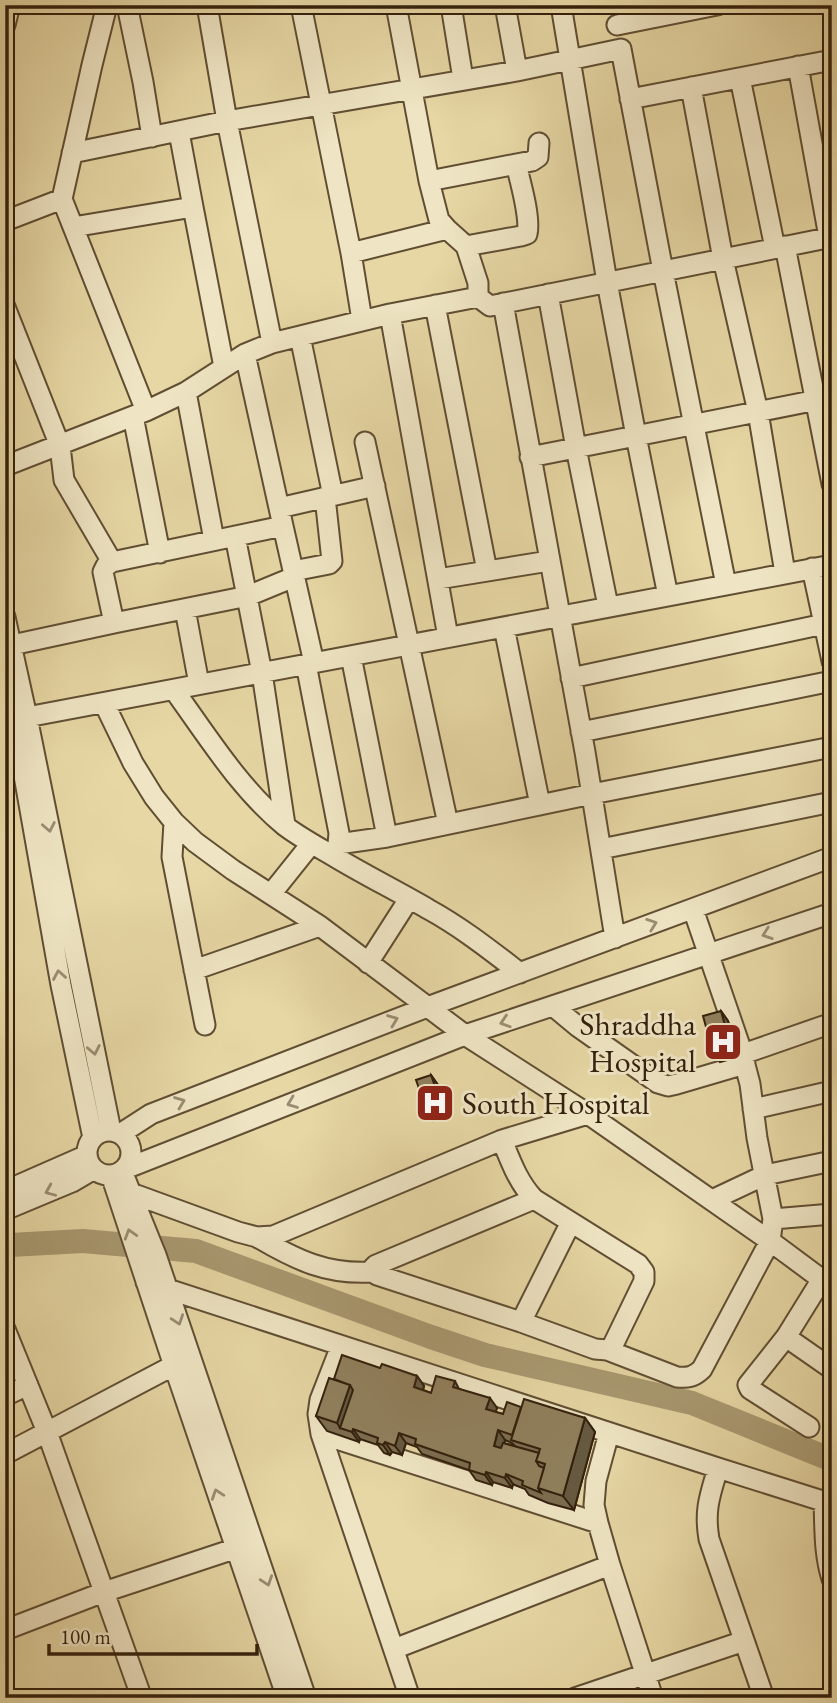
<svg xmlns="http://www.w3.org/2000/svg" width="837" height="1703" viewBox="0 0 837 1703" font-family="'EB Garamond',serif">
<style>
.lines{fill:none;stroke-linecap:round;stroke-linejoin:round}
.river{stroke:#a99971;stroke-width:24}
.minor-casing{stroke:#604e33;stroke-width:23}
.minor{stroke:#efe5c4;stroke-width:19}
.wall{fill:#7c6d4f;stroke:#33200d;stroke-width:2;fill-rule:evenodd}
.shaded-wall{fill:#655940;stroke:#33200d;stroke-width:2}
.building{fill:#907f5c;stroke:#33200d;stroke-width:2}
.oneway{stroke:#9a8c72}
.labels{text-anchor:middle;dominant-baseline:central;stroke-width:6;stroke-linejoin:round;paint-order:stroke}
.poi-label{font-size:32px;fill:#33200d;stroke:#efe5c4;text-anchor:end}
</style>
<rect width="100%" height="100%" fill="#e6d7a4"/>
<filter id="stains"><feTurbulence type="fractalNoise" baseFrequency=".00286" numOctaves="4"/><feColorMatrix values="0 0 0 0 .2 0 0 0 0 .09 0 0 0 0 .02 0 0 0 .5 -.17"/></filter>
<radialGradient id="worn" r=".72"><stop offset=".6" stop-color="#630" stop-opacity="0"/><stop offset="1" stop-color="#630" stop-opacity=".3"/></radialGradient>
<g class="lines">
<path class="river" d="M5,1248l5,-3 73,-4 113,10 235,86 54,18 207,48 140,57"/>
<g class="minor-casing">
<path id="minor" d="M107,5l-15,60 -30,134 84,212
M127,5l16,77 9,55
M207,5l20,116 45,222
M301,5l50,248 11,67
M396,5l33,176 10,39 8,9 19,17 12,37v14
M451,5l12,74
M505,5l12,66
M561,5l46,277 29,154 32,160
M5,25l5,-20
M617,25l100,-20
M798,66l31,171
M740,78l35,170
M691,87l32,172 35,153 27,161
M630,99l202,-39
M72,153l155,-32 290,-50 104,-22 42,222 63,314
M429,181l103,-20 6,-4 1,-14
M193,207l31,160
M5,221l57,-22
M73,227l120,-20 -14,-75
M466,246l55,-10 6,-2c4,-16 -7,-53 -11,-70
M785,246l47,238
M351,253l96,-24
M548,294l28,154 31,153v6
M503,303l82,449 30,186
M435,305l52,266
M5,307l55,139 4,34 48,82
M390,314l58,323
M300,336l33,160
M245,354l38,172
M186,392l28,148
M133,416l27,137
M365,442l83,382
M530,457l302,-60
M5,466l141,-55 40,-19 59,-38 27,-11 118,-29 88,-17 12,9 342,-69
M279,508l96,-22
M235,536l27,137 23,152
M812,568l20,93
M293,571l36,-7 3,-3 -7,-64
M438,579l111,-18
M185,609l14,75
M5,617l22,100 84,414
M114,623l134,-27 46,-19
M504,627l36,178
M12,645l102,-22 -11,-51 3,-6 6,-4 171,-36 31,137
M351,656l36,181
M306,664l33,169 -1,11 -4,11
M5,678l9,41 47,266 32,153
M571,678l253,-54
M174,690c34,47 66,99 111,136 16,12 33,21 50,31 30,18 62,34 93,52 33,18 62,41 92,64
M104,703l29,60 21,34 20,25 21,20 38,28 87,56 145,109 123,79 182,127 62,46
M5,720l22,-3 805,-152
M581,732l251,-51
M174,822l-2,35 33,168
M338,844l49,-7 205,-43 240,-47
M601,849l231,-47
M271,894l40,-50
M368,963l41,-64
M194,970l126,-44
M553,1006l24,20 81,57 10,3 9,-2 68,-20
M743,1054l89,-31
M753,1109l79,-18
M87 1153a22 22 0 1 1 44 0a22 22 0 1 1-44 0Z
M120,1134l31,-20 279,-108 402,-149
M502,1140c9,22 16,42 32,59l104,65 6,8v9l-32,66 -5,3 -12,-1 -74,-27 -144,-47 -4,-3v-4l3,-3 158,-66
M125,1169l340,-134 367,-122
M122,1171l34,84 150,443
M113,1181l61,185 113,332
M5,1191l82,-36
M131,1193l107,39 19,5 16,-1 229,-96 86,-26
M712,1200l53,-25 67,-14
M5,1210l67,-28 22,-13
M773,1219l59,-5
M257,1237c39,23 70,38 116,35
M146,1282l572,186 114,36
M521,1322l50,-100
M5,1329l42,103 93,261 -1,5
M786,1337l46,32
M341,1346l-21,54 -2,14 3,20 89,264
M607,1350l70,27c11,1 17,0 25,-8l68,-128 3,-22 -16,-81 -7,-54 -10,-38 -47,-137
M5,1396l23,-11
M809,1427l-59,-38 -2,-4 38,-48 36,-58
M609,1433l-13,48 -2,24 4,18 12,42 43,133
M321,1434l277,89
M5,1454l179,-94
M718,1468c-8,27 -14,42 -9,71l55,159
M824,1501c1,27 0,53 8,78
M5,1630l99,-38 142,-47
M394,1649l216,-84
M575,1698l169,-57"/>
</g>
<use href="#minor" class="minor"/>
</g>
<path class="wall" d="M721,1011l7,10 10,36 -18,5 -7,-10z
M431,1075l7,10 11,31 -16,5 -6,-10z
M380,1368l37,8 7,10 -1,4 8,3 24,-12 4,8 38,19 -2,4 8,2 18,-7 64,11 10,14 -21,78 -26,-7 -19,-8 -4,-6 -12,-5 -1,4 -19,-6 -1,3 -16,-5 -7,-10 -47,-16 -5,-7 -11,-4 -4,12 -10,-3 -2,3 -6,-2 -6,-8 -18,-6 -1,3 -32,-11 -11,-15 18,-37zM505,1440l7,3 3,3 -11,-3z"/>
<path class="shaded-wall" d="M721,1011l7,10 10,36 -7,-10z
M431,1075l7,10 11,31 -7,-9z
M417,1376l7,10 -3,11 -7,-10z
M350,1385l10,15 -20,28 -3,-5z
M490,1398l7,10 -4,11 -7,-10z
M585,1418l10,14 -21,78 -11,-14z
M353,1429l7,10 -1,3 -7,-10z
M498,1430l7,10 -4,16 -7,-10z
M399,1433l7,10 -4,12 -7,-9z
M385,1442l7,10 -2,3 -7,-10z
M486,1472l7,10 -1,3 -7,-10z
M506,1474l7,10 -1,4 -7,-10z"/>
<path class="building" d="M721,1011l10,36 -18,5 -10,-36z
M431,1075l11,32 -15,4 -11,-31z
M342,1355l38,13 2,-4 35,12 -3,11 17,6 5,-17 19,5 -2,6 37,11 -4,11 17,5 4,-12 14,5 -9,28 -14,-5 -4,16 7,2 2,-5 36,10 -3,8 3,5 5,2 -6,20 3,5 -19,-8 1,-4 -17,-7 -1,4 -19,-6 -1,3 -16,-5 1,-7 -55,-19 1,-5 -17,-6 -4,13 -10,-4 -2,3 -6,-2 1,-5 -25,-9 -1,3 -12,-4 13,-38 -3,-5 -16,-6z
M329,1378l21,7 -13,38 -21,-7z
M524,1399l61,19 -22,78 -25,-8 7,-24 -9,-3 4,-12 -29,-9z"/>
<defs><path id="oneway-chevron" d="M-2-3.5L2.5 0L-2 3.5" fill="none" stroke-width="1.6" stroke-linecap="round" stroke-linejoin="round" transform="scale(1.75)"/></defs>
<g class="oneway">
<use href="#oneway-chevron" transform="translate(49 827) rotate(79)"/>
<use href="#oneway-chevron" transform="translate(652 924) rotate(-20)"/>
<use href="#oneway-chevron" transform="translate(767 934) rotate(161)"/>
<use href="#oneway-chevron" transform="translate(59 975) rotate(-100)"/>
<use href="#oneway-chevron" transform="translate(393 1020) rotate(-21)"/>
<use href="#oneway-chevron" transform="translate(505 1022) rotate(162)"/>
<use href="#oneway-chevron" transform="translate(94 1050) rotate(79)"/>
<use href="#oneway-chevron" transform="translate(180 1102) rotate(-21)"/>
<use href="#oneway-chevron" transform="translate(292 1103) rotate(159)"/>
<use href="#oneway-chevron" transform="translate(50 1191) rotate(157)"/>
<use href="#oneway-chevron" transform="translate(130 1234) rotate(-107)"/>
<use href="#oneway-chevron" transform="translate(178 1320) rotate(71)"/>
<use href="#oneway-chevron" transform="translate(217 1494) rotate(-109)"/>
<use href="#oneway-chevron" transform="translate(267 1581) rotate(71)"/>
</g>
<defs>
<g id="hospital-square" transform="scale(2.0125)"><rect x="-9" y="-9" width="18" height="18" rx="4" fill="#8f2418" stroke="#efe5c4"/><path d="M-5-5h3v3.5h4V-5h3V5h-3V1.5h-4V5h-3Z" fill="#fff"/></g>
</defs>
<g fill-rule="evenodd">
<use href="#hospital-square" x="723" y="1042"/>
<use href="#hospital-square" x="435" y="1103"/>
</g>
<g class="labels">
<g class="poi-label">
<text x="696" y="1024">Shraddha<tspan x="696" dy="37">Hospital</tspan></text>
<text x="462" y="1103" text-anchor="start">South Hospital</text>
</g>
</g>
<rect width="837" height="1703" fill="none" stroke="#e6d7a4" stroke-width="28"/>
<rect x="7" y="7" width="823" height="1689" fill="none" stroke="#33200d" stroke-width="3.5"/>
<rect x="14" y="14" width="809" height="1675" fill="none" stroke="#33200d" stroke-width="2"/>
<path d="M49 1644v10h208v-10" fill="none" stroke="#33200d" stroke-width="3.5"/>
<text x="60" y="1644" font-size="21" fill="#33200d" stroke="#efe5c4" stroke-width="5" paint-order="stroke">100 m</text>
<rect width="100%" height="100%" filter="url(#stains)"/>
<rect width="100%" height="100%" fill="url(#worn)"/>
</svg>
